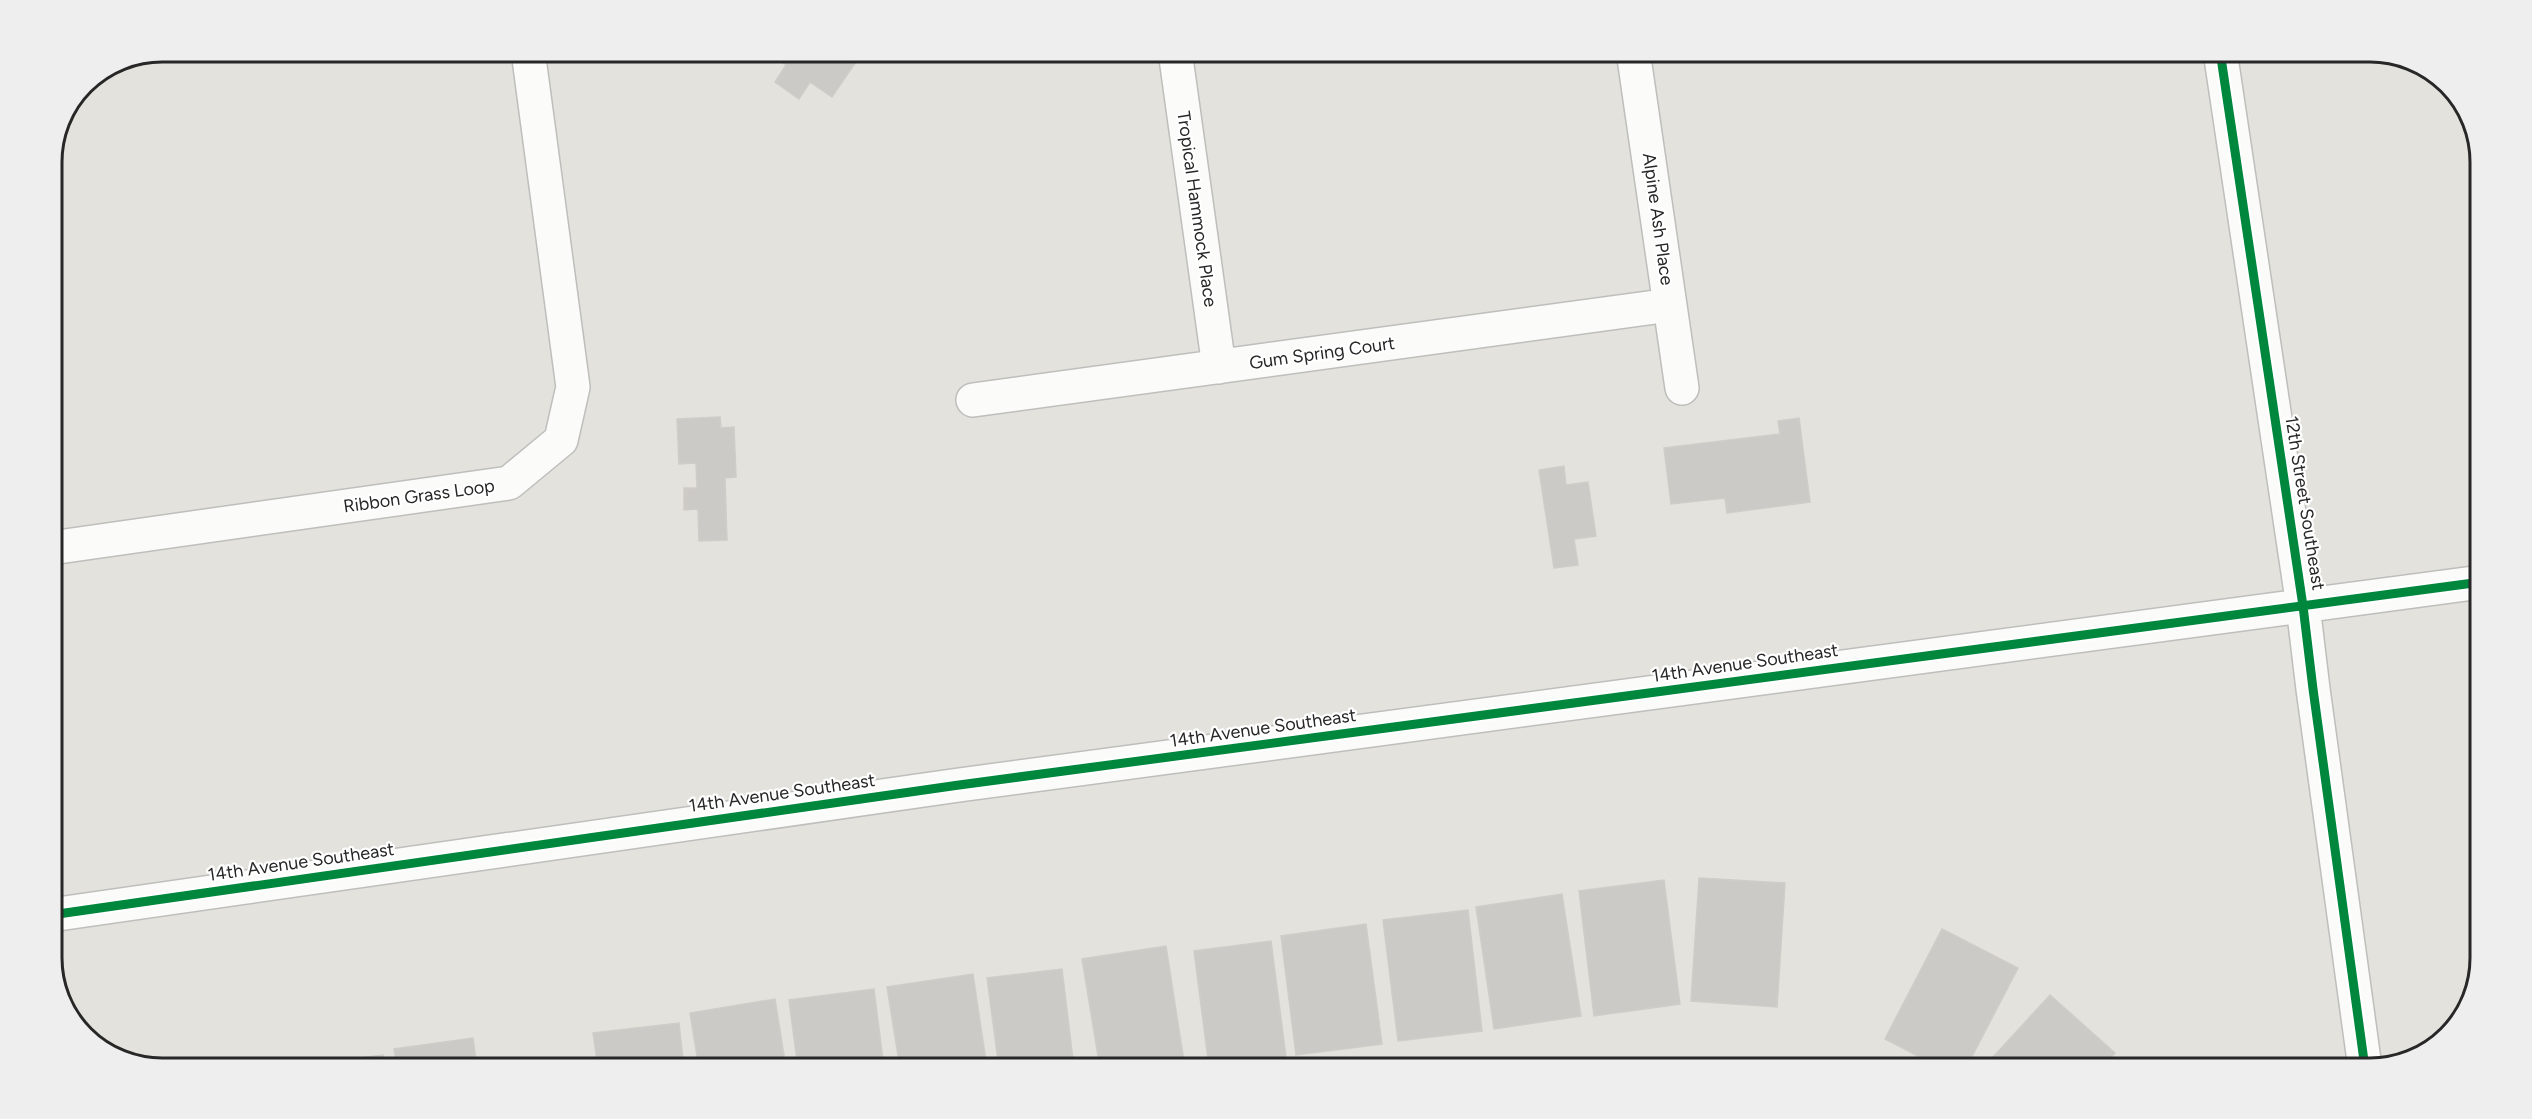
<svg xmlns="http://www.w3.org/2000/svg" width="2532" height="1119" viewBox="0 0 2532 1119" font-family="Figtree,sans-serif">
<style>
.building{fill:#cccac6;stroke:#cfcdc8;stroke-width:1.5}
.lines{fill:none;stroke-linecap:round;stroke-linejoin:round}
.minor-casing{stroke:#bebebd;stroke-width:36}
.minor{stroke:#fbfbfa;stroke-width:33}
.cycleway-casing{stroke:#fff;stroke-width:13}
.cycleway{stroke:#00873e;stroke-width:9}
.labels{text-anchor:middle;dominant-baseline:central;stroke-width:4.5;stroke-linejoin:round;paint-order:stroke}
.street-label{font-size:18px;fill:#272727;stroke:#fff}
.rim{fill:none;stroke:#272727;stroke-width:3}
</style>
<rect width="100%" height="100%" fill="#e4e2dc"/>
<path class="building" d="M765,51h94l3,2 -30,44 -22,-15 -11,17 -24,-17 11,-17z
M720,417l1,11 13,-1 2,50 -11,1 2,62 -28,1 -1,-32 -14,1v-22h13l-1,-25 -17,1 -2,-45z
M1799,418l11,84 -83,11 -2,-15 -54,6 -7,-56 116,-14 -2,-13z
M1564,466l2,19 22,-3 8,54 -22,3 4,26 -24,3 -15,-98z
M1699,878l86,5 -8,124 -86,-6z
M1664,880l16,124 -86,12 -15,-125z
M1562,894l19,122 -87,13 -18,-122z
M1468,910l14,121 -84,10 -15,-121z
M1366,924l16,120 -86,11 -15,-119z
M1942,929l76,39 -52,100h-25l-56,-29z
M1271,941l15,116 -77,10 -15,-116z
M1166,946l19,122h-85l-18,-109z
M1062,969l12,99h-75l-12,-90z
M973,974l14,94h-87l-13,-81z
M874,989l10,79h-86l-9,-68z
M2050,995l65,58 -13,15h-119z
M775,999l11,69h-87l-9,-55z
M679,1023l5,45h-86l-5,-35z
M473,1038l4,30h-80l-3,-19z
M383,1055l1,13h-84v-3z"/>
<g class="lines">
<g class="minor-casing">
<path id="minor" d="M1175,51l44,316
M1633,51l49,337
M2220,51l83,555 10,83 52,379
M973,400l697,-95
M51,548l458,-65 52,-43 12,-53 -45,-336
M51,915l908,-130 1522,-203"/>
</g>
<use href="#minor" class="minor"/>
<g class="cycleway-casing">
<path id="cycleway" d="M2220,51l83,555 10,83 52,379
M51,915l908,-130 1522,-203"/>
</g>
<use href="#cycleway" class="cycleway"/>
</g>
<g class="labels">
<g class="street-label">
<text transform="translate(1197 209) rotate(82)">Tropical Hammock Place</text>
<text transform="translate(1658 219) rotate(82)">Alpine Ash Place</text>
<text transform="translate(1322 353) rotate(-8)">Gum Spring Court</text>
<text transform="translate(419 496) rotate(-8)">Ribbon Grass Loop</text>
<text transform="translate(2305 503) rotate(81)">12th Street Southeast</text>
<text transform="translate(1745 663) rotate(-8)">14th Avenue Southeast</text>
<text transform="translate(1263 728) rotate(-8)">14th Avenue Southeast</text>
<text transform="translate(782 793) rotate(-8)">14th Avenue Southeast</text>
<text transform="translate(301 862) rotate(-8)">14th Avenue Southeast</text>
</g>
</g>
<path d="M0 0H2532V1119H0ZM162 62H2370A100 100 0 0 1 2470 162V958A100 100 0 0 1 2370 1058H162A100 100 0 0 1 62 958V162A100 100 0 0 1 162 62Z" fill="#eee" fill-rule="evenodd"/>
<path class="rim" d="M162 62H2370A100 100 0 0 1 2470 162V958A100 100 0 0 1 2370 1058H162A100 100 0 0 1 62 958V162A100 100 0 0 1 162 62Z"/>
</svg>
